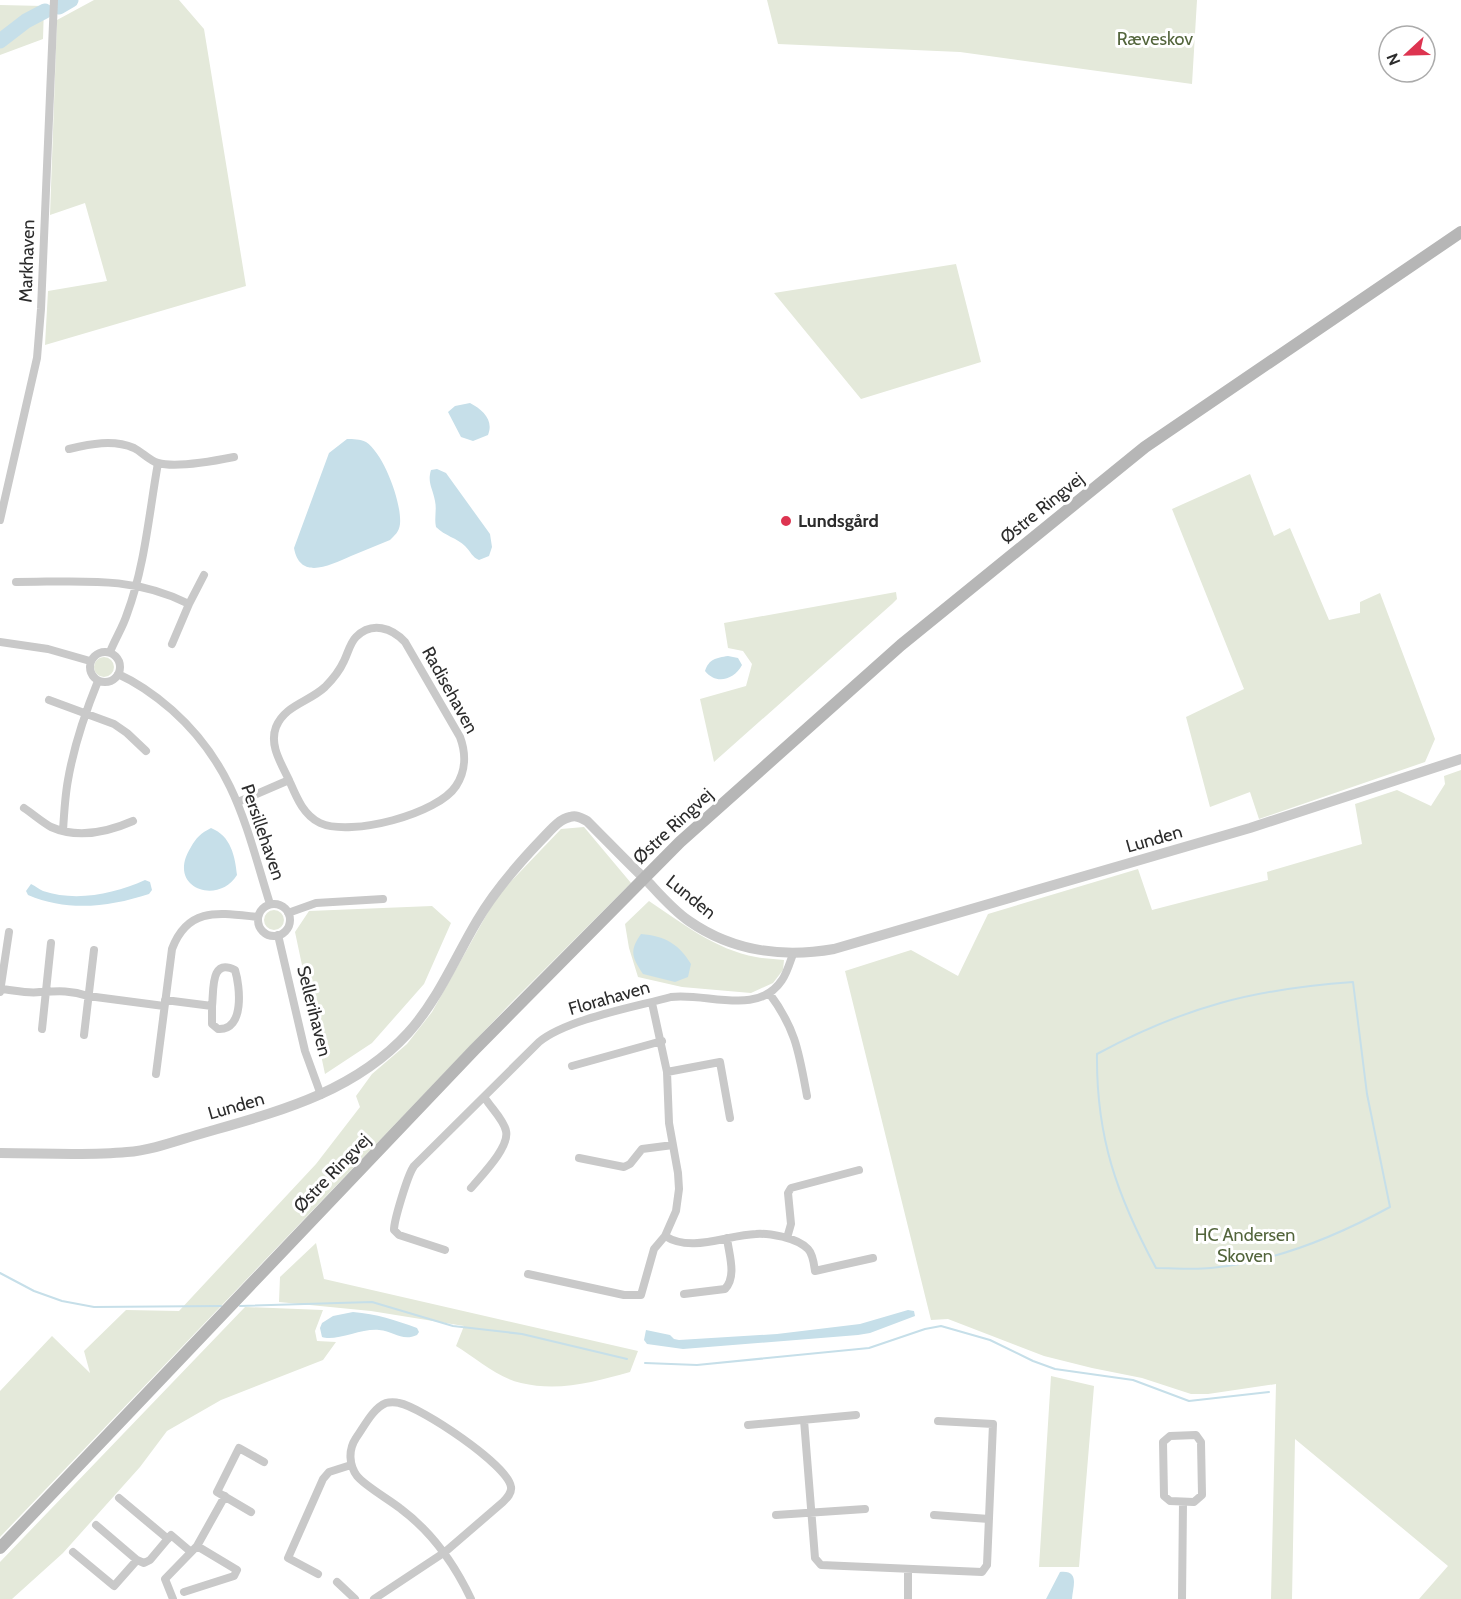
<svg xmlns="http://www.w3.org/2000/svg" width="1461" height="1599" viewBox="0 0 1461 1599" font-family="Cabin,sans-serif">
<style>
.green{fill:#e4e9da}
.water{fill:#c6dfe9}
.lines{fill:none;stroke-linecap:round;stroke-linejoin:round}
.stream{stroke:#c6dfe9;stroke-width:2}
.river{stroke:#c6dfe9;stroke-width:15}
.minor{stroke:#c9c9c9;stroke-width:8}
.tertiary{stroke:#c9c9c9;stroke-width:10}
.secondary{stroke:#b6b6b6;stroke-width:12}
.poi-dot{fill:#dd3450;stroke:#fff;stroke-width:2}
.labels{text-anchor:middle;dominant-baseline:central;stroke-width:6;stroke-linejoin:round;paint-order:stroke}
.park-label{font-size:18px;fill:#53653c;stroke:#fff}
.street-label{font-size:18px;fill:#2c2c2c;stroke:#fff}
.poi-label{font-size:18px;font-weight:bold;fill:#2c2c2c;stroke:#fff;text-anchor:start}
</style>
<rect width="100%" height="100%" fill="#fff"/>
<path class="green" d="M94,0h85l25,29 42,257 -201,59 3,-54 59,-10 -22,-78 -35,12 7,-195z
M767,0h430l-5,84 -232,-32 -182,-8z
M0,5l44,1 -1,33 -43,16z
M956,264l25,98 -120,37 -87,-106z
M1250,474l24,62 16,-8 39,92 31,-7v-11l20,-9 55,146 -10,23 -166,57 -9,-27 -40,15 -24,-90 58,-28 -72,-180z
M896,592l1,7 -5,5 -178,158 -14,-63 46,-13 6,-22 -9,-13 -15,-3 -4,-25z
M94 667a10 10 0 1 1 20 0a10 10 0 1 1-20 0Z
M1461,770v829h-42l29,-33 -153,-127 -3,160h-21l5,-215 -68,10h-17l-49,-16 -50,-10 -48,-12 -96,-37 -17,1 -86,-349 66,-21 47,26 30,-62 150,-45 14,41 116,-30 -1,-8 95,-28 -7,-40 42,-14 34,16 14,-22 -1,-8z
M584,827l47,56 -119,119 -512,535v-146l52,-55 38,37 -6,-22 42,-41 53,1 137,-147 44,-57 -4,-11 16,-22 35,-30 25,-32 65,-116 64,-67z
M649,901c33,22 67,49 107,56 9,2 19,2 28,3l-1,10 -10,13 -22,10 -69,-6 -44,-10 -9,-29 -4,-24z
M432,906l19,17 -27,61 -52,59 -47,31 -30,-142 14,-21z
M264 920a10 10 0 1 1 20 0a10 10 0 1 1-20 0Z
M316,1243l8,36 314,72 -8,21c-36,10 -71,20 -109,11 -23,-5 -45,-25 -65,-37l8,-20 -93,-15 -92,-9 1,-25z
M245,1307l78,3 -8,21 2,10 19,1 -13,18 -102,40 -54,31 -27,36 -77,86 -51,46h-12v-37z
M1051,1376l43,10 -15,181h-40z"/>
<path class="water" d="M470,403c13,7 24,17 18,32l-15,6 -12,-4 -13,-25 7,-6z
M347,439c6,0 13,0 19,3 18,12 36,61 34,82 -1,8 -5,11 -10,16 -13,5 -26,11 -39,16 -21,9 -51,25 -57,-8l35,-95z
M437,469l9,4 44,61 2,13 -3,9 -10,4c-7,-3 -8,-8 -14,-14 -8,-8 -20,-10 -29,-19 -2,-9 1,-17 -1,-26 -2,-12 -8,-18 -4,-31z
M728,656l10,2 4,7c-8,15 -26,20 -37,6 4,-12 11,-13 23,-15z
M211,828c20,8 24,28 26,47 -19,31 -72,13 -46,-28 5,-9 10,-14 20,-19z
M145,880l5,2 2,8 -3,4c-40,13 -81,18 -121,1l-2,-4 5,-7c5,2 7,5 12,7 33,11 71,3 102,-11z
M641,934c24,2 38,10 50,30l-3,13 -13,5 -32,-8c-11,-17 -14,-23 -2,-40z
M908,1310l6,1 1,5 -45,17 -12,2 -175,14 -36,-5 -3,-4 2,-10 24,5 4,4 5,1 98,-6 83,-10z
M353,1312c24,2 42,8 64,16l2,4 -2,3c-15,7 -23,-4 -38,-5 -17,-2 -44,12 -57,7l-2,-9 2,-5 11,-7z
M1060,1572c20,-2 13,14 12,27h-26z"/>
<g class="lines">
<path class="stream" d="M1353,982l14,112 23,113c-55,30 -115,55 -179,61 -18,2 -37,0 -55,0 -39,-72 -60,-131 -59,-214 87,-47 157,-65 256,-72z
M0,1273l34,18 28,10 32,6 127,-1
M240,1306l132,-4 81,24 69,8 105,25
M645,1363l52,2 172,-17 56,-19 16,-3 49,14 43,21 22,8 78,11 56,21 80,-9"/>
<path class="river" d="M59,7l12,-7
M0,41l26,-20 19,-10"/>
<path class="minor" d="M69,449c21,-5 44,-10 65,-1 8,4 16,13 24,15 19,5 56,-2 76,-6
M0,520l37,-162 4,-49 13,-309
M16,582c62,0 116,-7 173,22
M0,642l48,7 42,12
M172,644l17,-40 15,-29
M90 667a15 15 0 1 1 30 0a15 15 0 1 1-30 0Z
M110,652c5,-13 13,-25 17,-38 18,-48 22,-101 31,-151
M118,674c20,9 38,22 54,36 63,56 74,117 98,194
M49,700l65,24 13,9 19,18
M238,802l51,-22c7,16 14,35 31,43 31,14 118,-9 136,-37 10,-15 10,-33 4,-49l-55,-95c-13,-14 -33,-21 -49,-5 -6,6 -8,16 -12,24 -5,11 -11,18 -19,26 -16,15 -40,18 -49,40 -7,18 5,36 13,53
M24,808c9,6 18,14 27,19 27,12 57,5 82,-6
M63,831c1,-17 2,-35 5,-51 6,-35 17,-67 30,-99
M258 920a16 16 0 1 1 32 0a16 16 0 1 1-32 0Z
M288,913l28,-10 67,-4
M278,935l27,116 16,44
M1,989c12,1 27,5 39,3 18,-1 31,-2 48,4l76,10
M0,992l9,-60
M769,993c27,36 30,60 38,103
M165,1000l47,6v18l6,5c27,2 22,-43 17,-59 -25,-12 -21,20 -23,36
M42,1029l9,-86
M84,1035l10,-85
M572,1066l90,-25
M667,1072l53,-10 10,56
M156,1074l16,-125c16,-43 48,-36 86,-32
M579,1158l45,9 6,-3 12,-15 31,-4
M471,1188c10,-12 39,-41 35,-57 -2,-11 -15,-23 -21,-33
M665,1236c26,17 62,-1 91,-2 9,-1 18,1 28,3 8,2 18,6 24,12 5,5 6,15 7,22l58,-13
M787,1238l4,-14 -3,-31 3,-5 68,-18
M445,1250l-46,-15 -5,-5c0,-10 14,-56 20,-64l125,-124c28,-23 96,-35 132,-45 35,-5 87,20 111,-17 5,-7 8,-18 11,-26
M528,1274l96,21h17l13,-46 11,-13 11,-25 3,-22 -1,-16 -9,-50 -2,-51 -15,-69
M684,1294l41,-5c12,-13 4,-34 2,-51
M804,1420l11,138 6,7 161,7 5,-7 6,-141 -55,-3
M748,1425l108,-10
M1196,1435l5,7 1,53 -8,7 -24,-1 -6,-5 -1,-54 7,-6z
M119,1498l49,41
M251,1512l-34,-20 22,-44 25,14
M776,1515l89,-6
M934,1515l55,4
M96,1525l41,35 7,3 6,-3 21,-25 20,17
M73,1552l41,34 23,-26
M908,1569v30
M318,1574l-30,-16 35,-79 6,-7 22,-7
M337,1582l18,17
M184,1592l50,-16 3,-6 -40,-24
M173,1599l-8,-20 32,-33 28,-50
M374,1599l71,-47 58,-50c4,-4 9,-9 8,-15 -3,-22 -90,-80 -112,-84 -3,-1 -10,-1 -13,0 -13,5 -22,24 -30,35 -8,12 -7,27 1,38 8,10 33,24 44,33 32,24 53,54 70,90
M1182,1599l1,-96"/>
<path class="tertiary" d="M0,1153c42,0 86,3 127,-1 27,-2 54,-13 80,-20 73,-21 147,-40 201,-99 30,-33 47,-75 69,-112 18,-31 41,-57 65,-82 8,-8 17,-20 28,-22 7,-2 11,1 17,4 21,21 41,42 62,62 12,13 25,28 40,38 43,30 94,37 145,28l416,-121 211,-69"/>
<path class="secondary" d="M0,1548l474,-498 206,-208 221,-197 244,-198 316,-215"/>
</g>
<circle class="poi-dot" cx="786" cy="521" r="6"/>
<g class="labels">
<g class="park-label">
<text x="1155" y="39">Ræveskov</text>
<text x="1245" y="1235">HC Andersen<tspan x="1245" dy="21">Skoven</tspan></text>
</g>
<g class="street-label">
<text transform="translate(27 261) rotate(-88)">Markhaven</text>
<text transform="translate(1042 508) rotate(-39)">Østre Ringvej</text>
<text transform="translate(450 690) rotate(61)">Radisehaven</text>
<text transform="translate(673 826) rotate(-43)">Østre Ringvej</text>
<text transform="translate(263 832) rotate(71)">Persillehaven</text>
<text transform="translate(1154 839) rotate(-16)">Lunden</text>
<text transform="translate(691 897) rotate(39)">Lunden</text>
<text transform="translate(609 998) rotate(-16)">Florahaven</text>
<text transform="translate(314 1011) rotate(76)">Sellerihaven</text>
<text transform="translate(236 1106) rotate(-16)">Lunden</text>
<text transform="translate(332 1173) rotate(-46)">Østre Ringvej</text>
</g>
<g class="poi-label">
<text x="798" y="521">Lundsgård</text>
</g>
</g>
<g transform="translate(1407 54) rotate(248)"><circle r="28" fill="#ffffff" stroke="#ababab" stroke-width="1.5"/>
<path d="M0-4.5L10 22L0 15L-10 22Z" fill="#dd3450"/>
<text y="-9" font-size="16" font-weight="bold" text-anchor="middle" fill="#2c2c2c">N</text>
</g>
</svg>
